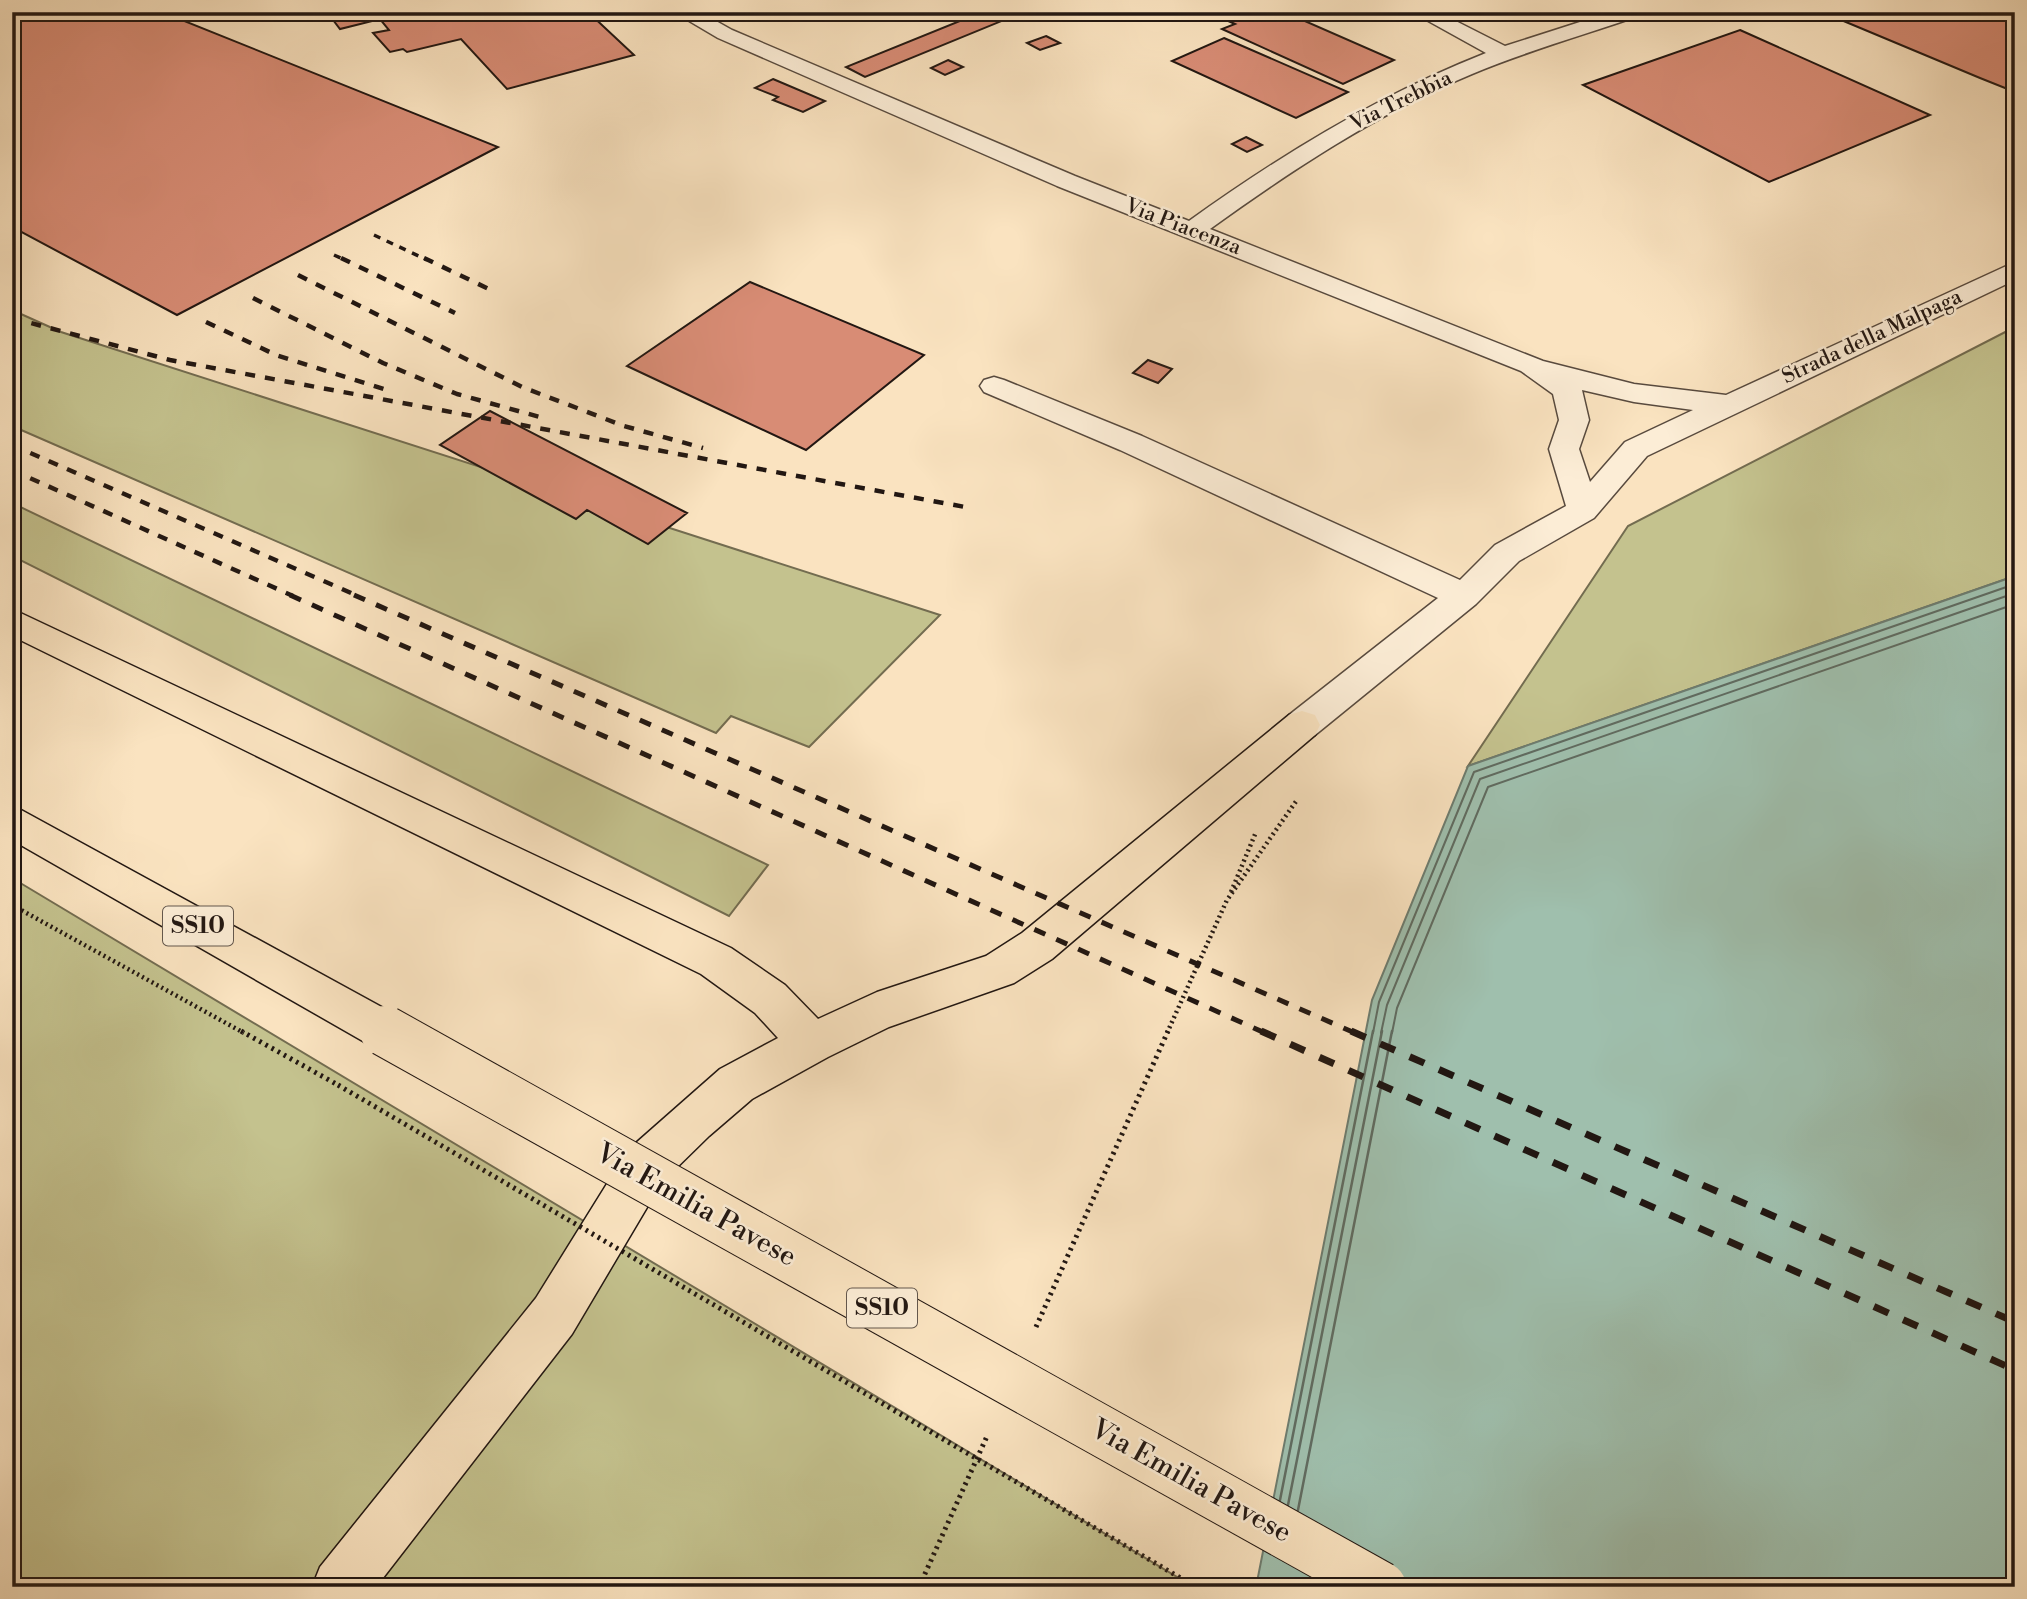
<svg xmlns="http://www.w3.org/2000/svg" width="2027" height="1599" viewBox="0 0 2027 1599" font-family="'Libre Bodoni',serif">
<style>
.green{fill:#c4c28e;stroke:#736c50;stroke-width:2}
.water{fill:#9fbfad;stroke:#6d7c6f;stroke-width:2}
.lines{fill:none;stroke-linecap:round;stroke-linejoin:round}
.shore-far1{stroke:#606b60;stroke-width:2}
.shore{stroke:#606b60;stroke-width:2.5}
.building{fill:#d88c75;stroke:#221712;stroke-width:2}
.minor-casing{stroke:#584a3e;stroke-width:3}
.major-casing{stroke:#221712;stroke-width:3}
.path-far1{stroke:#221712;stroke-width:4.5;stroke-dasharray:2 3.5;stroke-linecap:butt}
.path{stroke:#221712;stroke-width:5;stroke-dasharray:2.5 4.5;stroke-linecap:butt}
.minor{fill:#fcedd6;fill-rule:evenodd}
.major{fill:#fae3c0;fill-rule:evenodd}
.rail-far3{stroke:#221712;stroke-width:3.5;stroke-dasharray:7 7;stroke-linecap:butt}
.rail-far2{stroke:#221712;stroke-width:4.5;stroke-dasharray:10 10;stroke-linecap:butt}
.rail-far1{stroke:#221712;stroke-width:5;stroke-dasharray:12 12;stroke-linecap:butt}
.rail{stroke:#221712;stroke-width:7;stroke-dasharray:16 16;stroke-linecap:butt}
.major-bridge-far1-casing{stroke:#221712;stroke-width:41;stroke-linecap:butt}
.major-bridge-casing{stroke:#221712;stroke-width:52;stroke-linecap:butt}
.path-bridge{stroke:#221712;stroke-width:5;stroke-dasharray:2.5 4.5;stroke-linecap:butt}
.major-bridge-far1{stroke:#fae3c0;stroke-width:38}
.major-bridge{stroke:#fae3c0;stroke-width:50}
.labels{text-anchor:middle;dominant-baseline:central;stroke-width:5;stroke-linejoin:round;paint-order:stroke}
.far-street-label{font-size:21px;fill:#221712;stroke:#fcedd6}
.shield{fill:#fcedd6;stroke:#63574d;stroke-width:2}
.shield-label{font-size:23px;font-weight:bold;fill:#221712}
.near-street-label{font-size:28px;fill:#221712;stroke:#fcedd6}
</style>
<rect width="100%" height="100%" fill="#fae3c0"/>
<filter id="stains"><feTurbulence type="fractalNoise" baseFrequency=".00286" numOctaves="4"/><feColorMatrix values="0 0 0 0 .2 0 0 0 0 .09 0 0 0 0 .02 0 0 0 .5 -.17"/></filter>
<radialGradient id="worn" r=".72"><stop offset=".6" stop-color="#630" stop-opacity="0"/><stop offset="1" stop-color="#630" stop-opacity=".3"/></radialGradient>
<path class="green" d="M12,310l49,22 879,283 -131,132 -78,-31 -15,17 -704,-307z
M2015,327v249l-547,190 160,-240z
M12,503l756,362 -39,51 -717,-360z
M12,878l1170,702 -2,7h-1168z"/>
<path class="water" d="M2015,576v1011h-759l116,-587 96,-234z"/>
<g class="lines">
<path class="shore-far1" d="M1373,1033l6,-31 95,-230 541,-188
M1381,1033l6,-28 93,-226 535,-186
M1392,1033l5,-25 91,-221 527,-183"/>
<path class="shore" d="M1280,1500l93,-469
M1288,1505l94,-474
M1298,1510l94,-479"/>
</g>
<path class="building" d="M12,12h150l336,135 -321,168 -165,-88z
M314,12h274l46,43 -127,34 -46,-50 -54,13 -4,-3 -13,3 -17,-19 16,-3 -9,-11 -40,10 -10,-13 -12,2z
M982,12l39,1 -156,64 -19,-10z
M1208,12h121l-22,10 87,38 -51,24 -121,-55 13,-5z
M1822,12h193v80l-35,-14z
M1740,30l190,85 -161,67 -186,-97z
M1046,36l14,7 -20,7 -13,-7z
M1224,38l124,54 -52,26 -124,-57z
M948,60l15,7 -18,8 -14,-7z
M773,79l52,22 -22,11 -30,-12 5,-3 -23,-9z
M1246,137l16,8 -15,7 -15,-8z
M750,282l174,73 -118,95 -179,-84z
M1148,360l24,9 -14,14 -25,-10z
M490,411l197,102 -39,31 -61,-34 -11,9 -136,-74z"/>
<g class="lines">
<g class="minor-casing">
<path id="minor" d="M674,12h26l32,18 343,146 114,45c93,-67 190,-126 297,-168l-74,-41h26l67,34 106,-34h31l-3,4c-56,19 -112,35 -167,58 -94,39 -180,96 -262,155l333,132 91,23 92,11 289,-133v18l-368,176 -53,62 -75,43 -43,43 -161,131 -13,4 -13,-4 -5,-10 5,-10 149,-117 -318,-148 -136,-58 -4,-6 4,-6 10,-3 10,3 138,56 318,144 35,-35 71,-39 -17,-57 10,-29 -6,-26 -32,-23 -464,-185 -339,-148zM1582,390l52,12 59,8 -68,32 -35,40 -11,-33 10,-29z"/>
</g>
<g class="major-casing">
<path id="major" d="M12,609l719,339 54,37 33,34 59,-27 109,-36 36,-23 267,-218 13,-4 13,4 5,10 -5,10 -263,224 -38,24 -125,44 -61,30 -76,42 -43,37 -47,46 -90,152 -196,253h-64l8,-20 216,-269 92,-148 92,-81 58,-31 -23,-25 -54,-39 -689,-338z
M12,805l386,211 7,14 -7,14 -15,6 -15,-6 -356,-204z"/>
</g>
<path class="path-far1" d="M1231,892l25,-60
M12,905l232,128
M1167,1033l60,-133 70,-100"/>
<path class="path" d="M241,1031l97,54
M1036,1327l132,-296
M919,1587l69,-153"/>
<use href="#minor" class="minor"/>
<use href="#major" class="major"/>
<path class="rail-far3" d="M374,235l53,25
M334,255l11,5"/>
<path class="rail-far2" d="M341,258l114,55
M424,258l67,32
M298,275l224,112 102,39 79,22
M253,298l130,65 74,31 90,25
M12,318l158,42 795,147
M206,322l70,33 111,35
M12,445l346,151
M12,470l281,126"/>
<path class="rail-far1" d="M290,595l975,438
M354,595l1001,438"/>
<path class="rail" d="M1261,1031l754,339
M1351,1031l664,291"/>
<g class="major-bridge-far1-casing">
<path id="major-bridge-far1" d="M383,1030l6,3"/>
</g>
<g class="major-bridge-casing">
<path id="major-bridge" d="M385,1031l996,556"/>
</g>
<path class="path-bridge" d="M338,1085l858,502"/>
<use href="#major-bridge-far1" class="major-bridge-far1"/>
<use href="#major-bridge" class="major-bridge"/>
</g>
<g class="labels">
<g class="far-street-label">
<text transform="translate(1401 101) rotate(-26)">Via Trebbia</text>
<text transform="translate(1183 227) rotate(21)">Via Piacenza</text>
<text transform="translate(1872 337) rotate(-25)">Strada della Malpaga</text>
</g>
<g class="shield">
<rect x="163" y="906.5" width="70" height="39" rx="5"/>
<rect x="847" y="1288.5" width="70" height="39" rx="5"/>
</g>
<g class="shield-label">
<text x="198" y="926">SS10</text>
<text x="882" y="1308">SS10</text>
</g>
<g class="near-street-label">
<text transform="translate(696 1205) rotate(29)">Via Emilia Pavese</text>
<text transform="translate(1191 1481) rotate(29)">Via Emilia Pavese</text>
</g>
</g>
<rect width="2027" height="1599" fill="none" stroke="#fae3c0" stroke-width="42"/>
<rect x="14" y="14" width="1999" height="1571" fill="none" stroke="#221712" stroke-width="3.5"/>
<rect x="21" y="21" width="1985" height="1557" fill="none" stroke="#221712" stroke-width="2"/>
<rect width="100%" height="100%" filter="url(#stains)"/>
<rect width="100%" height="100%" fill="url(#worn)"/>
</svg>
